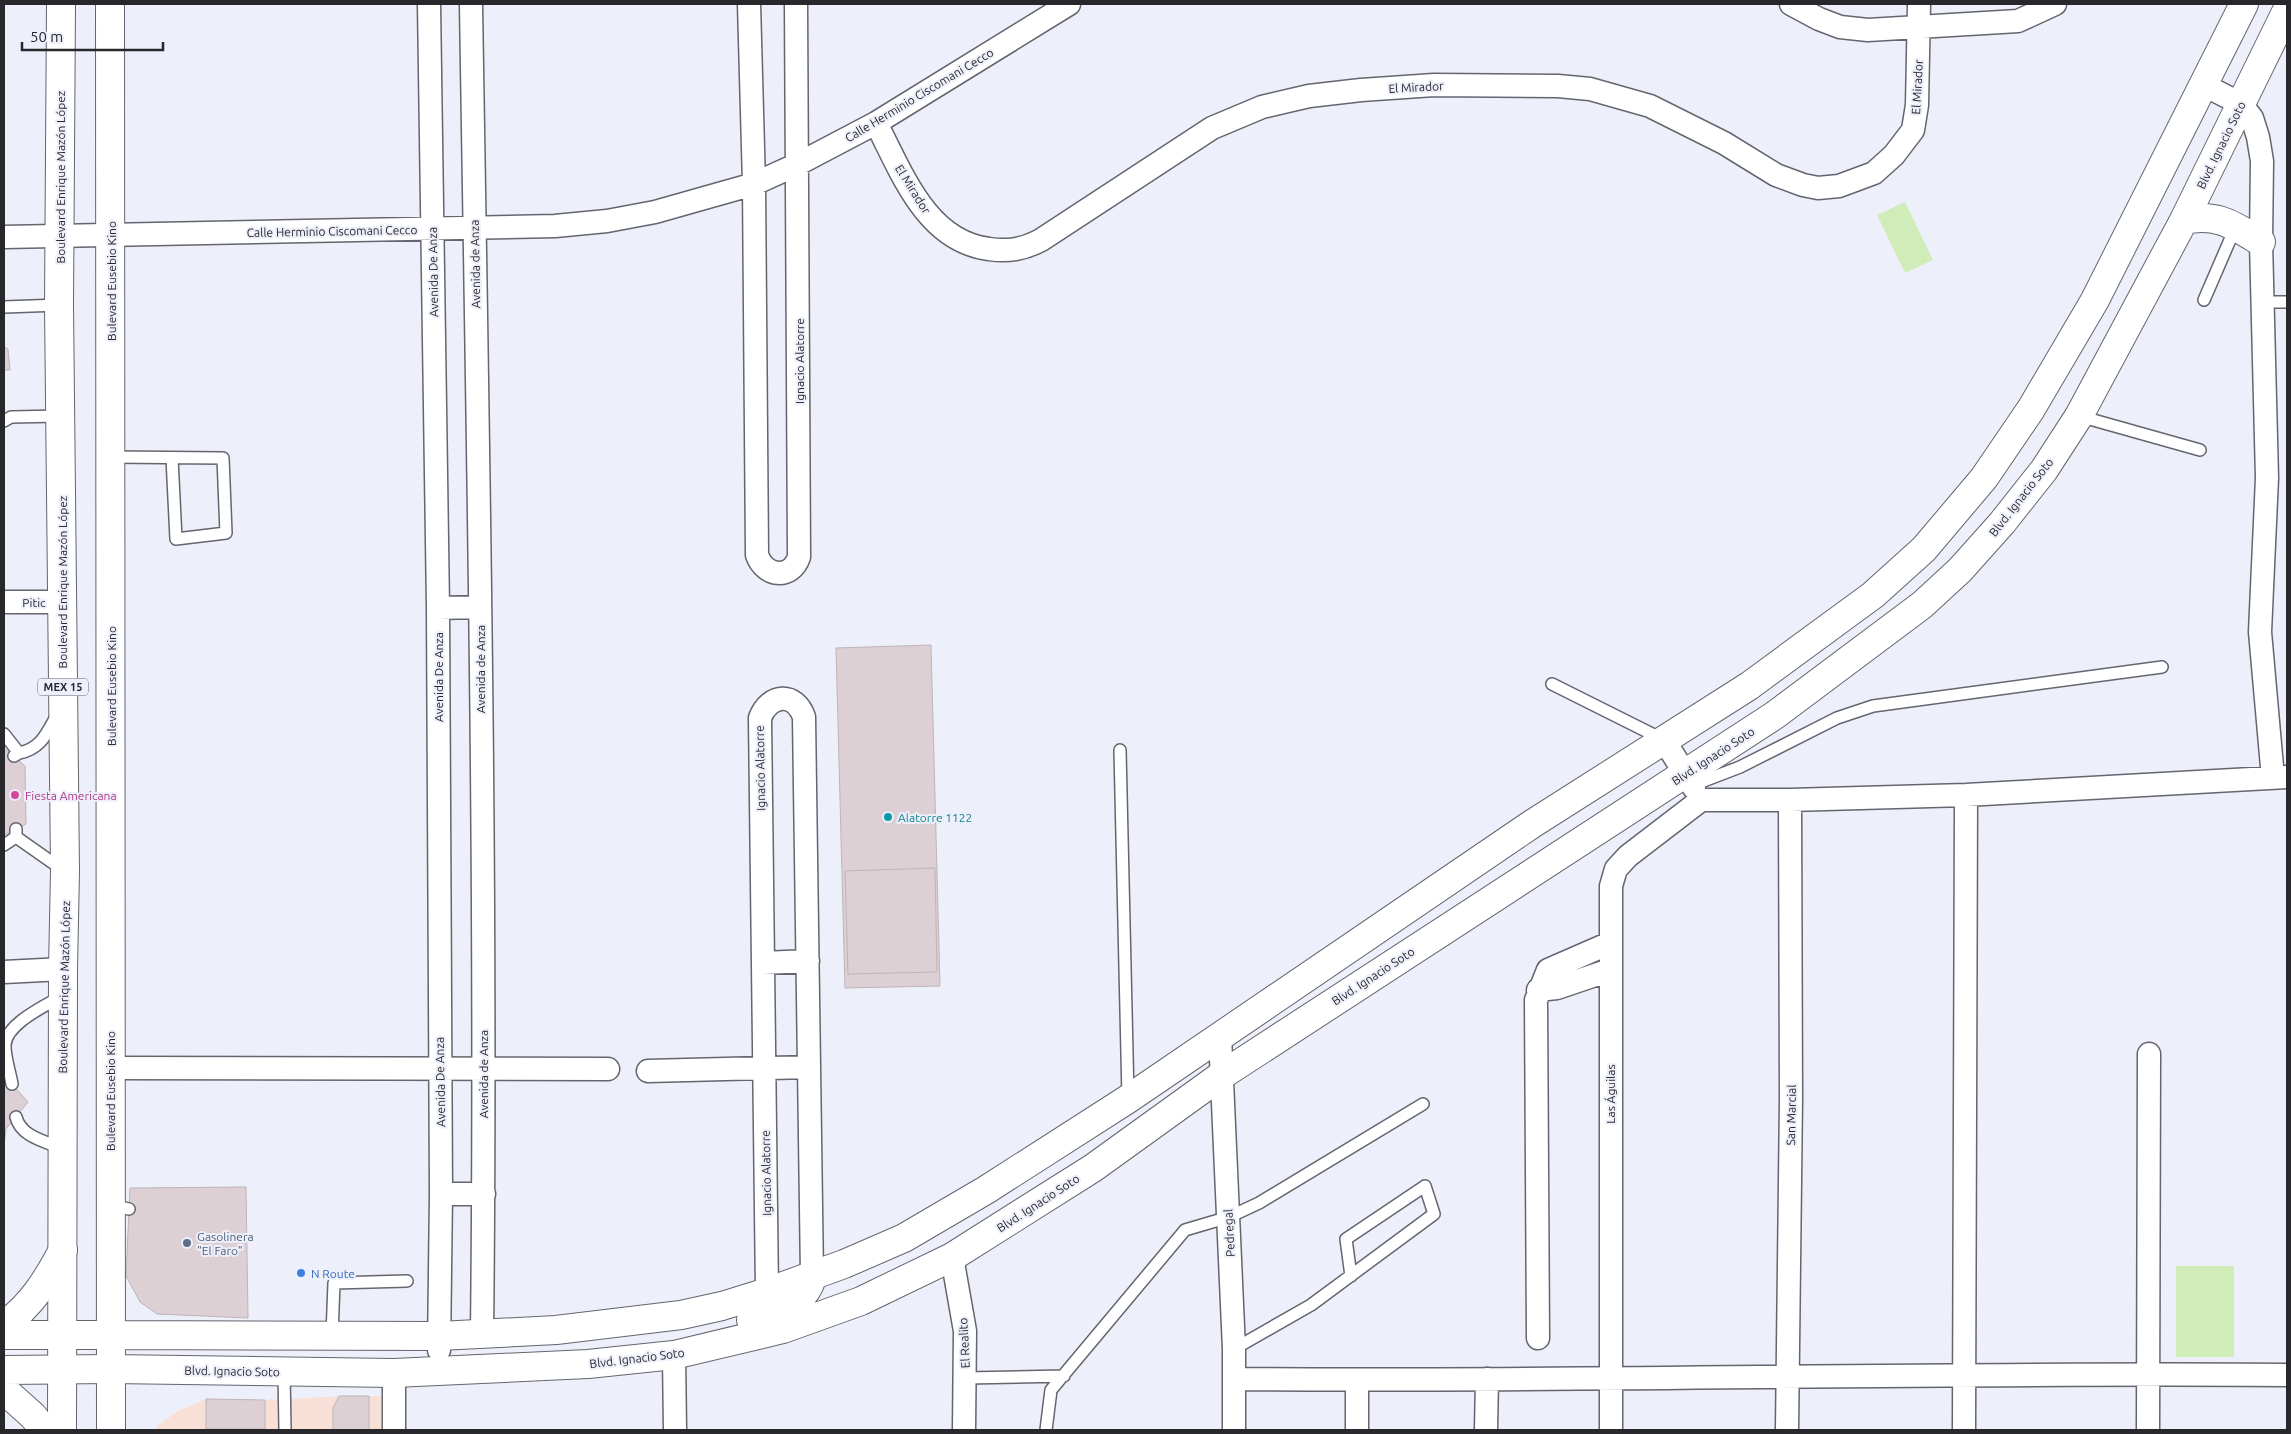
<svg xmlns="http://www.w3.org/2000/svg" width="2291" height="1434" viewBox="0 0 2291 1434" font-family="Ubuntu,sans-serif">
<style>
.commercial{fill:#f9e0d7}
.green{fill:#d0edb9}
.building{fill:#dcd0d4;stroke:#bfb4b8}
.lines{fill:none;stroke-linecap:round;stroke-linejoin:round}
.service-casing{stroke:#64656e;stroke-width:14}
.minor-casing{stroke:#64656e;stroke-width:25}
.primary-casing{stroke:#64656e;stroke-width:30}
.trunk-casing{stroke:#64656e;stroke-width:30}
.service{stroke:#fff;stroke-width:11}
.minor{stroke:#fff;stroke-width:22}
.primary{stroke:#fff;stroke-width:28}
.trunk{stroke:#fff;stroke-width:28}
.hotel-dot{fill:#d1479c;stroke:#edeffa;stroke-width:2}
.culture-dot{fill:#0f9aa8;stroke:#edeffa;stroke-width:2}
.service-dot{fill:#5c6f8a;stroke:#edeffa;stroke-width:2}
.shop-dot{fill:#3f7fe0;stroke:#edeffa;stroke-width:2}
.labels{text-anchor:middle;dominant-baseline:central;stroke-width:4;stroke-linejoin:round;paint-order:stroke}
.shield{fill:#edeffa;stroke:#63646a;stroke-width:1}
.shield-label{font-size:11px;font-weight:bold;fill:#28282c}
.street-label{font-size:12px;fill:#28282c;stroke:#edeffa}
.hotel-label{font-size:12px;fill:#b23c85;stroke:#edeffa;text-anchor:start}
.culture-label{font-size:12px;fill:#0d838f;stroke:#edeffa;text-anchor:start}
.service-label{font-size:12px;fill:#4e5e75;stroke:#edeffa;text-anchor:start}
.shop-label{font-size:12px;fill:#366cbe;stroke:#edeffa;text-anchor:start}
</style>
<rect width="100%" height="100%" fill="#edeffa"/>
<path class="commercial" d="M345,1396h36v34h-225l1,-4 21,-15 28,-12 59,1z"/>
<path class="green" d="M1905,202l28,58 -28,13 -28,-58z
M2176,1266h58v91h-58z"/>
<path class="building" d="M4,347l4,2 2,21h-6z
M931,645l9,341 -95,2 -9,-340z
M4,748l21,18 1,58 -22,11z
M935,868l2,104 -89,2 -3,-103z
M4,1075l24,27 -22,27 -2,16z
M246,1187l2,131 -91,-4 -17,-12 -14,-26 4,-88z
M339,1396h30v34h-36v-22z
M206,1399l59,1v29h-59z"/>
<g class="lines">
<g class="service-casing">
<path id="service" d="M2204,300l32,-74
M2263,302h24
M4,307l55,-2
M2079,416l121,34
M4,421l7,-4 49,-1
M111,457l112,1 3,75 -50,6 -4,-81
M1552,684l110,55
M4,734l15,19 -5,3
M1120,750l8,347
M19,753c22,-4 28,-20 38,-38
M1693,785l47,-18 97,-49 36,-12 289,-39
M16,829v8l47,33
M4,845l12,-8
M12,1084c-2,-12 -7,-26 -7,-38 0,-22 40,-40 57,-50
M16,1117c5,20 29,24 47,32
M110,1205l19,4
M332,1335l2,-52 73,-2
M1234,1349l77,-44 123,-91 -9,-28 -79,53 5,37
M284,1372l1,58
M966,1378l98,-2
M1046,1430l5,-40 134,-160 44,-13 30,-14 164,-99"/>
</g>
<g class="minor-casing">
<path id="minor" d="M429,4l9,604 3,586 -2,156
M471,4c7,443 16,887 11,1330
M749,4l5,180 3,371c8,22 34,25 42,2l-3,-553
M1791,4l28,15 21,8 28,3 150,-9 37,-17
M2204,85l37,19 11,14 6,19 4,24 -1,81 6,236 -7,154 13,146
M876,123c26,50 50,118 113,126 20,3 35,0 52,-9l171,-112 50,-21 47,-11 52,-6 73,-5 124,1 32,3 60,17 74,37 52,32 27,10 15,3 21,-2 35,-13 20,-18 19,-25 4,-25 2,-101
M4,237l551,-11 52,-5 48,-9 99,-28 44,-20 78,-41 193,-119
M4,602h59
M438,608l42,-1
M1664,740l30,48
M1701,800h89l176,-5 321,-18
M763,963l45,-2
M4,972l59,-3
M1538,990l19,-2 53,-18
M1220,1036l14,313v81
M110,1068l498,1
M648,1071l161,-4
M441,1194h43
M952,1257l13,74 -1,99
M767,1292l-7,-574c9,-24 35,-27 44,-1l8,560
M1538,1338l-2,-338 12,-30 62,-27
M674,1355l1,75
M1234,1379c351,3 702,-7 1053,-4
M394,1430v-57
M1357,1430v-50
M1486,1430l1,-51
M1611,1430v-544l5,-17 12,-13 73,-56
M1787,1430l4,-332 -1,-298
M1964,1430l2,-635
M2148,1430l1,-376"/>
</g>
<g class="primary-casing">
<path id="primary" d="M61,4l-2,301 6,566 -2,98 -1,461
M110,4l1,1426
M2184,220c34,-7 49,5 77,22
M751,1320c25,-7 54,-15 61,-43
M112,1335l327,1 117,-6 125,-15 41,-9 45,-14 77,-28 60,-26 82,-48 142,-91 404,-275 217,-138 124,-91 51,-46 60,-71 47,-69 64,-109 149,-296
M111,1369l283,4 194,-9 86,-9 109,-26 78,-28 91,-44 141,-89 129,-93 553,-360 147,-110 38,-35 42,-47 42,-53 35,-54 105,-196 103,-210"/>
</g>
<g class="trunk-casing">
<path id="trunk" d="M4,1325c28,-20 43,-45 59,-75
M4,1335h108
M4,1370l107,-1
M4,1390l29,26 11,14"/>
</g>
<use href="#service" class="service"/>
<use href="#minor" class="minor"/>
<use href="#primary" class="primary"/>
<use href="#trunk" class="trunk"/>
</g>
<circle class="hotel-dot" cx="15" cy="795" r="5"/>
<circle class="culture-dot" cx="888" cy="817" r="5"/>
<circle class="service-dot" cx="187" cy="1243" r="5"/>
<circle class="shop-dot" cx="301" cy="1273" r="5"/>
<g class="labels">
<rect class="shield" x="38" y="678.5" width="50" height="17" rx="4"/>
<g class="shield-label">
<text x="63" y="687">MEX 15</text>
</g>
<g class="street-label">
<text transform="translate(1416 87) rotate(-3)">El Mirador</text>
<text transform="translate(1917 87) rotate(-87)">El Mirador</text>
<text transform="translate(919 95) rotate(-31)">Calle Herminio Ciscomani Cecco</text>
<text transform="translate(2221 145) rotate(-64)">Blvd. Ignacio Soto</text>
<text transform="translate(60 177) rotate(-90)">Boulevard Enrique Mazón López</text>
<text transform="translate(913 189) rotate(58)">El Mirador</text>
<text transform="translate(332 231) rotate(-1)">Calle Herminio Ciscomani Cecco</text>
<text transform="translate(475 264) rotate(-91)">Avenida de Anza</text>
<text transform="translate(433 272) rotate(-91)">Avenida De Anza</text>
<text transform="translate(111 281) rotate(-90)">Bulevard Eusebio Kino</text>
<text transform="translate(799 361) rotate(-90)">Ignacio Alatorre</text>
<text transform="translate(2021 497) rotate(-52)">Blvd. Ignacio Soto</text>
<text transform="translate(62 582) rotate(-90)">Boulevard Enrique Mazón López</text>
<text x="34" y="602">Pitic</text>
<text transform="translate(480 669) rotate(-90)">Avenida de Anza</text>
<text transform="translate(438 677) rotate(-90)">Avenida De Anza</text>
<text transform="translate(111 686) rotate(-90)">Bulevard Eusebio Kino</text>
<text transform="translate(1713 756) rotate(-33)">Blvd. Ignacio Soto</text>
<text transform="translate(760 768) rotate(-91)">Ignacio Alatorre</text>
<text transform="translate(1373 976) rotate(-33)">Blvd. Ignacio Soto</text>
<text transform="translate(64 987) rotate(-89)">Boulevard Enrique Mazón López</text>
<text transform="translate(483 1074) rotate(-90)">Avenida de Anza</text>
<text transform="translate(440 1082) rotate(-91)">Avenida De Anza</text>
<text transform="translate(110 1091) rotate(-90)">Bulevard Eusebio Kino</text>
<text transform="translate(1610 1094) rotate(-90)">Las Águilas</text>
<text transform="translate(1791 1115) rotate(-89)">San Marcial</text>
<text transform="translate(766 1173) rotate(-91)">Ignacio Alatorre</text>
<text transform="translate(1038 1203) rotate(-33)">Blvd. Ignacio Soto</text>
<text transform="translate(1229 1233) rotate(-93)">Pedregal</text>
<text transform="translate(964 1343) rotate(-93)">El Realito</text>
<text transform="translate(637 1358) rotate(-7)">Blvd. Ignacio Soto</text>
<text transform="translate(232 1371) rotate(1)">Blvd. Ignacio Soto</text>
</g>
<g class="hotel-label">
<text x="25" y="795">Fiesta Americana</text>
</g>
<g class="culture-label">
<text x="898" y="817">Alatorre 1122</text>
</g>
<g class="service-label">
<text x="197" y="1236">Gasolinera<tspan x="197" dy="14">"El Faro"</tspan></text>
</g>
<g class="shop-label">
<text x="311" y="1273">N Route</text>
</g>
</g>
<rect width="2291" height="1434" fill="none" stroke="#28282c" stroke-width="10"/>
<path d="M22 42v8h141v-8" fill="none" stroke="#28282c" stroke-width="2.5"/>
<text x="30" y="42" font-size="15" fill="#28282c" stroke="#edeffa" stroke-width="4" paint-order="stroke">50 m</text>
</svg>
